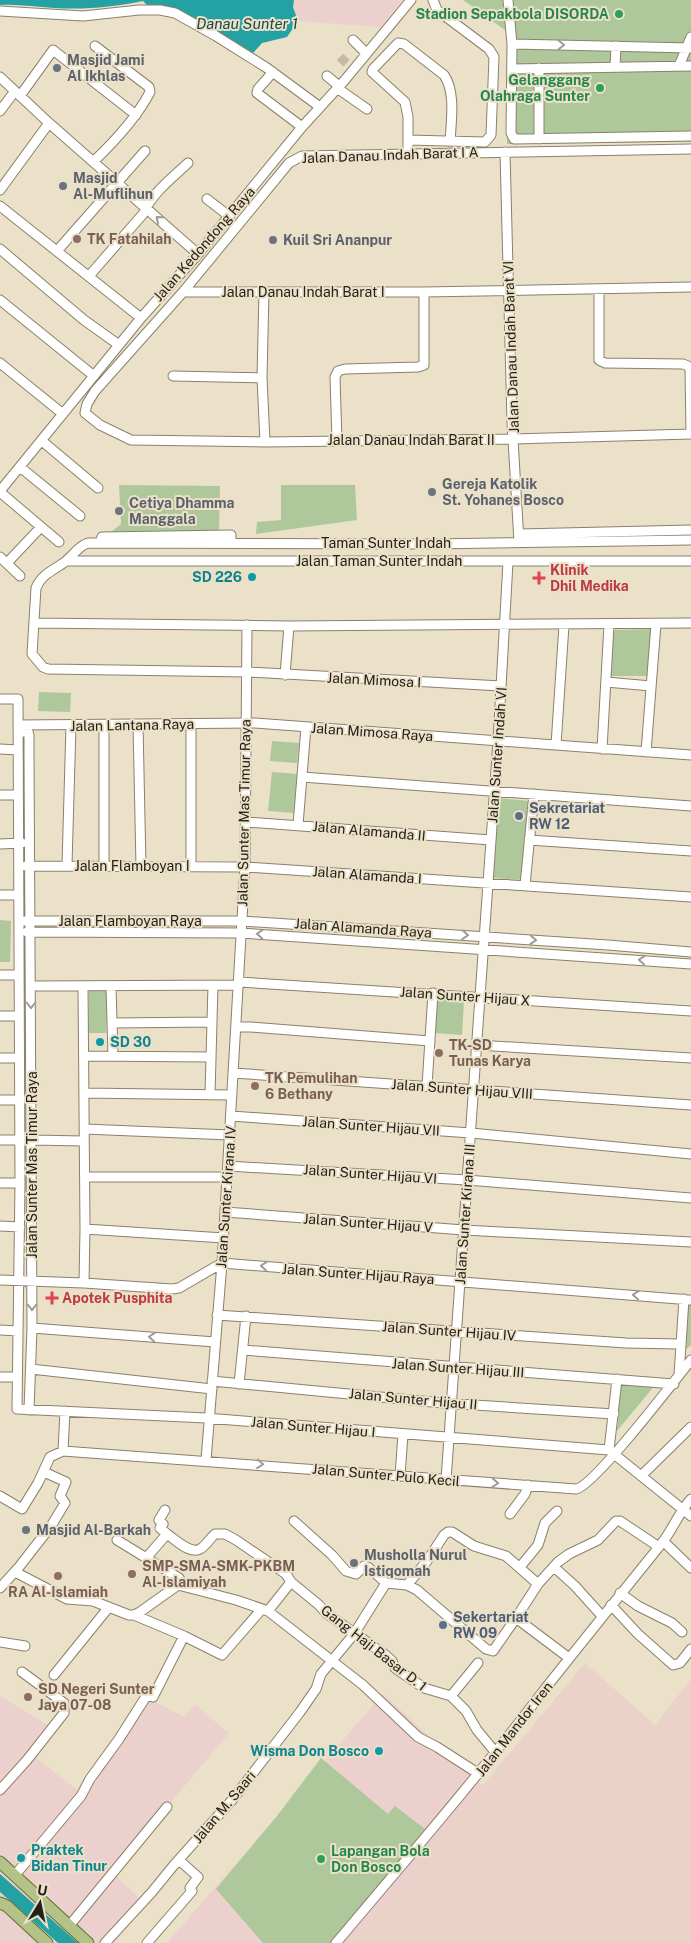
<svg xmlns="http://www.w3.org/2000/svg" width="691" height="1943" viewBox="0 0 691 1943" font-family="'Public Sans',sans-serif">
<style>
.commercial{fill:#ebd0ce}
.industrial{fill:#ead2c8}
.green{fill:#aec89b}
.water{fill:#24a1a2}
.lines{fill:none;stroke-linecap:round;stroke-linejoin:round}
.minor-tunnel{stroke:#c3baa5;stroke-width:9;stroke-dasharray:9 4.5;stroke-linecap:butt}
.minor-casing{stroke:#8b816a;stroke-width:11}
.major-casing{stroke:#60702b;stroke-width:13}
.minor{stroke:#fff;stroke-width:9}
.major{stroke:#b3c286;stroke-width:11}
.oneway{stroke:#9d9b97}
.leisure-dot{fill:#2e9e5b;stroke:#ebe0c8;stroke-width:2}
.worship-dot{fill:#6b7280;stroke:#ebe0c8;stroke-width:2}
.education-dot{fill:#8d6e63;stroke:#ebe0c8;stroke-width:2}
.culture-dot{fill:#0f9aa8;stroke:#ebe0c8;stroke-width:2}
.health-dot{fill:#e0444e;stroke:#ebe0c8;stroke-width:2}
.service-dot{fill:#5c6f8a;stroke:#ebe0c8;stroke-width:2}
.labels{text-anchor:middle;dominant-baseline:central;stroke-width:4;stroke-linejoin:round;paint-order:stroke}
.leisure-label{font-size:14px;font-weight:bold;fill:#27864d;stroke:#ebe0c8;text-anchor:end}
.worship-label{font-size:14px;font-weight:bold;fill:#5b616d;stroke:#ebe0c8;text-anchor:start}
.street-label{font-size:14px;fill:#252118;stroke:#ebe0c8}
.education-label{font-size:14px;font-weight:bold;fill:#785e54;stroke:#ebe0c8;text-anchor:start}
.health-label{font-size:14px;font-weight:bold;fill:#be3a42;stroke:#ebe0c8;text-anchor:start}
.culture-label{font-size:14px;font-weight:bold;fill:#0d838f;stroke:#ebe0c8;text-anchor:end}
.service-label{font-size:14px;font-weight:bold;fill:#4e5e75;stroke:#ebe0c8;text-anchor:start}
.water-label{font-size:15px;font-style:italic;fill:#174a4a;stroke:#ebe0c8}
</style>
<rect width="100%" height="100%" fill="#ebe0c8"/>
<path class="commercial" d="M294,0h109l-23,27 -82,-6 -5,-14z
M383,1694l100,92 -132,157h-184z
M0,1696l56,34 -20,28 50,39 63,-98 35,18 11,-12 34,28 -117,139 34,33 -32,38h-114z"/>
<path class="industrial" d="M585,1663l70,62 36,-46v264h-340z"/>
<path class="green" d="M463,0h228v142l-184,2 2,-111z
M119,485l101,1 -1,46 -113,4 15,-12z
M281,485h74l2,35 -101,14 1,-12 24,-2z
M654,629l-3,47h-42l3,-46z
M39,692l32,1 -1,19 -32,-1z
M272,741l27,2 -2,20 -27,-2z
M272,772l25,2 -3,39 -26,-2z
M496,798l34,3 -7,79 -30,-2z
M0,920l11,1 -1,41h-10z
M89,987l19,1 -2,45h-18z
M437,999l27,2 -2,34 -28,-2z
M687,1302l4,1v42l-8,7z
M621,1382l35,2 -39,47z
M321,1758l67,56 7,-8 30,23 -94,114h-68l-47,-54 61,-73z"/>
<path class="water" d="M0,0h294l-1,7 5,14 -11,16 -25,6 -9,10 -84,-43 -20,-3 -6,-6c-30,6 -58,9 -89,7 -18,-1 -35,-4 -54,-3z
M0,1874l77,68 2,1h-21l-58,-51z"/>
<g class="lines">
<path class="minor-tunnel" d="M340,57l13,12"/>
<g class="minor-casing">
<path id="minor" d="M508,0l4,44 -1,89 3,6 177,-3
M0,11l83,5 56,-6h21l15,3 41,23 51,32 53,39
M353,40l13,13
M512,44l179,4
M679,66l12,-29
M615,67l1,-21
M512,69l179,-3
M273,72l-15,17 -1,4 45,34
M327,76l12,10
M0,77l49,46 149,131
M337,88l30,21
M20,96l33,-46 83,65
M0,111l15,-20
M539,139v-71
M408,140l77,2 6,-7 3,-78 -5,-8 -52,-39 -4,-10
M505,152l7,270 7,120
M408,154v-37l-3,-15 -33,-30 1,-3 25,-26 6,1 40,31c12,17 7,47 6,67
M94,161c21,-20 43,-44 56,-69l-1,-5 -54,-41
M0,190l49,-67
M207,199l22,17
M0,206l141,112
M0,249l84,71 35,25
M57,251l88,-100
M89,276l54,-62c9,-21 29,-36 45,-51
M599,289v71l6,3 78,1 5,2 2,4 1,64 -178,5 -248,3 -134,-2 -31,-15 -15,-12 2,-9 8,-13 88,-99 106,-129 13,-7 389,-7
M183,292h241l267,-5
M264,292l-2,86 3,64
M0,300l94,76
M0,363l63,51
M173,376l89,2
M42,441l56,47
M337,441l-2,-64 3,-6 7,-2 73,-2 6,-2v-73
M20,467l60,49
M0,491l141,-173 57,-64 104,-127 42,-46 67,-81
M0,492l59,50
M519,534l172,-4
M100,543l2,-6 129,-2v8
M0,557l20,19
M67,561h624
M7,563l34,-36
M34,623l255,3 402,-3
M285,675l4,-49
M606,682l45,4
M501,686l-253,-14 -200,-3 -5,-2 -11,-13 4,-66c6,-15 19,-18 30,-27 8,-6 12,-15 22,-18l343,1 260,-4
M0,699h18l2,484 -3,226 189,9 403,32
M191,724v142
M18,725l237,-2 436,32
M138,725l3,141
M18,732h10l1,3v20l3,573 -3,82
M556,745l8,-120
M0,749l18,1
M602,749l7,-124
M646,752l10,-128
M302,777l389,29
M0,795h18
M246,822l245,18
M298,825l8,-98
M529,840l162,11
M0,844l22,-1
M67,865l4,-140
M104,865v-140
M26,866l219,1 446,30
M525,885l9,-91
M0,895h18
M25,921h216l367,24 83,7
M27,932l214,1 450,31
M0,975h19
M239,982l452,29
M31,986l207,-1
M83,986l2,243 -1,54
M111,986l2,70
M0,1016h19
M112,1023l100,-1
M236,1027h15l179,14
M477,1045l214,13
M84,1056l127,1
M0,1058h19
M233,1073l458,32
M427,1086l6,-93
M84,1093l148,2
M210,1095l3,-110
M0,1100h20
M231,1116l240,17 220,21
M84,1129l146,6
M0,1140h20
M32,1140l51,1
M228,1166l239,14 224,18
M85,1177h142
M0,1183h20
M225,1212l239,18 227,12
M0,1226l20,1
M85,1229l139,9
M0,1280l84,3 88,6 7,-1 43,-25 469,37
M217,1315l409,28 55,1
M32,1328l183,14
M0,1330l18,1
M243,1350l431,34
M31,1369l181,20
M679,1375l5,-76
M0,1377h17
M617,1379l-8,71 82,66
M212,1381l231,22 171,11
M239,1384l7,-68
M65,1411l-2,40 513,38c17,-2 100,-110 115,-129
M206,1460l16,-197 23,-396 2,-242
M400,1476l3,-42
M641,1476l50,-49
M446,1480l52,-739 10,-179
M0,1496l22,13 16,-26 12,-26 13,-6
M165,1510l-6,10 4,4 -3,4 7,6
M510,1514l15,-20 3,-9
M294,1521l38,34 14,16 10,3 8,-8 4,1 18,16
M620,1521l39,26
M117,1540l62,38 1,2 -2,5
M663,1541l28,27
M147,1557l20,-23c8,5 23,21 33,15 6,-3 10,-11 15,-15h10l11,6 50,34 5,8 -23,29
M520,1567l18,-22 7,-22 12,-12
M554,1567l21,19 27,30
M15,1572l52,27 26,2 36,14h5l6,-3 38,-27 58,15 32,11 95,74 55,52 19,10 42,27
M291,1582l28,23 7,8 58,41 8,7 3,7 29,20 27,8 15,15 11,19 19,23
M407,1585l20,-24 17,-26 4,-3h4l22,14 32,10 32,28
M0,1588l19,-21 32,-41 14,-23 -5,-7 6,-14 -22,-10
M620,1593l18,13 34,17 10,9
M611,1605l27,29 35,31 7,-2 11,-14
M134,1615l50,21 38,19 39,-45
M516,1618l22,-34 20,-22 11,-8 29,-14 18,-19
M0,1642l25,4
M54,1675l55,-68
M451,1696l27,-33
M0,1790l27,-30 37,-47v-10l-42,-31
M15,1875l66,-79 9,-17 29,-40 28,-44 6,2 31,-61
M69,1926l98,-119
M105,1943l47,-51 22,-27 59,-66 67,-87 16,-23 5,-15 33,-40 32,-51 21,2 10,5 69,59 7,2 23,-33 53,40
M147,1943l45,-52 -2,-3 8,-11 -19,-17
M336,1943c69,-82 140,-164 205,-249 40,-51 81,-101 121,-151 11,-14 17,-31 29,-44"/>
</g>
<g class="major-casing">
<path id="major" d="M0,1862l88,81
M0,1903l7,3 40,37"/>
</g>
<use href="#minor" class="minor"/>
<use href="#major" class="major"/>
</g>
<defs><path id="oneway-chevron" d="M-2-3.5L2.5 0L-2 3.5" fill="none" stroke-width="1.6" stroke-linecap="round" stroke-linejoin="round" transform="scale(1.25)"/></defs>
<g class="oneway">
<use href="#oneway-chevron" transform="translate(561 45) rotate(1)"/>
<use href="#oneway-chevron" transform="translate(159 219) rotate(-139)"/>
<use href="#oneway-chevron" transform="translate(260 934) rotate(-176)"/>
<use href="#oneway-chevron" transform="translate(465 935) rotate(4)"/>
<use href="#oneway-chevron" transform="translate(533 940) rotate(4)"/>
<use href="#oneway-chevron" transform="translate(642 960) rotate(-176)"/>
<use href="#oneway-chevron" transform="translate(31 1005) rotate(90)"/>
<use href="#oneway-chevron" transform="translate(264 1266) rotate(-176)"/>
<use href="#oneway-chevron" transform="translate(636 1295) rotate(-176)"/>
<use href="#oneway-chevron" transform="translate(32 1307) rotate(90)"/>
<use href="#oneway-chevron" transform="translate(152 1337) rotate(-176)"/>
<use href="#oneway-chevron" transform="translate(260 1464) rotate(5)"/>
<use href="#oneway-chevron" transform="translate(495 1483) rotate(4)"/>
</g>
<g class="leisure-dot">
<circle cx="619" cy="14" r="5"/>
<circle cx="600" cy="88" r="5"/>
<circle cx="321" cy="1859" r="5"/>
</g>
<g class="worship-dot">
<circle cx="57" cy="68" r="5"/>
<circle cx="63" cy="186" r="5"/>
<circle cx="273" cy="240" r="5"/>
<circle cx="432" cy="492" r="5"/>
<circle cx="119" cy="511" r="5"/>
<circle cx="26" cy="1530" r="5"/>
<circle cx="354" cy="1563" r="5"/>
</g>
<g class="education-dot">
<circle cx="77" cy="239" r="5"/>
<circle cx="439" cy="1053" r="5"/>
<circle cx="255" cy="1086" r="5"/>
<circle cx="132" cy="1574" r="5"/>
<circle cx="58" cy="1576" r="5"/>
<circle cx="28" cy="1697" r="5"/>
</g>
<g class="culture-dot">
<circle cx="252" cy="577" r="5"/>
<circle cx="100" cy="1042" r="5"/>
<circle cx="379" cy="1751" r="5"/>
<circle cx="21" cy="1858" r="5"/>
</g>
<g class="health-dot">
<path d="M536.5 570.5h5v5h5v5h-5v5h-5v-5h-5v-5h5z"/>
<path d="M49.5 1290.5h5v5h5v5h-5v5h-5v-5h-5v-5h5z"/>
</g>
<g class="service-dot">
<circle cx="519" cy="816" r="5"/>
<circle cx="443" cy="1625" r="5"/>
</g>
<g class="labels">
<g class="leisure-label">
<text x="609" y="14">Stadion Sepakbola DISORDA</text>
<text x="590" y="80">Gelanggang<tspan x="590" dy="16">Olahraga Sunter</tspan></text>
<text x="331" y="1851" text-anchor="start">Lapangan Bola<tspan x="331" dy="16">Don Bosco</tspan></text>
</g>
<g class="worship-label">
<text x="67" y="60">Masjid Jami<tspan x="67" dy="16">Al Ikhlas</tspan></text>
<text x="73" y="178">Masjid<tspan x="73" dy="16">Al-Muflihun</tspan></text>
<text x="283" y="240">Kuil Sri Ananpur</text>
<text x="442" y="484">Gereja Katolik<tspan x="442" dy="16">St. Yohanes Bosco</tspan></text>
<text x="129" y="503">Cetiya Dhamma<tspan x="129" dy="16">Manggala</tspan></text>
<text x="36" y="1530">Masjid Al-Barkah</text>
<text x="364" y="1555">Musholla Nurul<tspan x="364" dy="16">Istiqomah</tspan></text>
</g>
<g class="street-label">
<text transform="translate(390 155) rotate(-2)">Jalan Danau Indah Barat I A</text>
<text transform="translate(204 244) rotate(-49)">Jalan Kedondong Raya</text>
<text x="303" y="292">Jalan Danau Indah Barat I</text>
<text transform="translate(511 347) rotate(-92)">Jalan Danau Indah Barat VI</text>
<text x="411" y="440">Jalan Danau Indah Barat II</text>
<text x="386" y="543">Taman Sunter Indah</text>
<text x="379" y="561">Jalan Taman Sunter Indah</text>
<text transform="translate(374 680) rotate(3)">Jalan Mimosa I</text>
<text transform="translate(132 725) rotate(-1)">Jalan Lantana Raya</text>
<text transform="translate(372 732) rotate(4)">Jalan Mimosa Raya</text>
<text transform="translate(497 755) rotate(-86)">Jalan Sunter Indah VI</text>
<text transform="translate(244 813) rotate(-89)">Jalan Sunter Mas Timur Raya</text>
<text transform="translate(369 831) rotate(5)">Jalan Alamanda II</text>
<text x="132" y="866">Jalan Flamboyan I</text>
<text transform="translate(367 875) rotate(4)">Jalan Alamanda I</text>
<text x="130" y="921">Jalan Flamboyan Raya</text>
<text transform="translate(363 928) rotate(4)">Jalan Alamanda Raya</text>
<text transform="translate(465 996) rotate(4)">Jalan Sunter Hijau X</text>
<text transform="translate(462 1089) rotate(4)">Jalan Sunter Hijau VIII</text>
<text transform="translate(371 1126) rotate(4)">Jalan Sunter Hijau VII</text>
<text transform="translate(32 1165) rotate(-90)">Jalan Sunter Mas Timur Raya</text>
<text transform="translate(370 1174) rotate(4)">Jalan Sunter Hijau VI</text>
<text transform="translate(226 1197) rotate(-86)">Jalan Sunter Kirana IV</text>
<text transform="translate(465 1214) rotate(-86)">Jalan Sunter Kirana III</text>
<text transform="translate(368 1223) rotate(4)">Jalan Sunter Hijau V</text>
<text transform="translate(358 1274) rotate(4)">Jalan Sunter Hijau Raya</text>
<text transform="translate(449 1331) rotate(4)">Jalan Sunter Hijau IV</text>
<text transform="translate(458 1368) rotate(4)">Jalan Sunter Hijau III</text>
<text transform="translate(413 1399) rotate(5)">Jalan Sunter Hijau II</text>
<text transform="translate(313 1427) rotate(5)">Jalan Sunter Hijau I</text>
<text transform="translate(386 1475) rotate(5)">Jalan Sunter Pulo Kecil</text>
<text transform="translate(374 1648) rotate(38)">Gang Haji Basar D. 1</text>
<text transform="translate(514 1729) rotate(-52)">Jalan Mandor Iren</text>
<text transform="translate(224 1807) rotate(-50)">Jalan M. Saari</text>
</g>
<g class="education-label">
<text x="87" y="239">TK Fatahilah</text>
<text x="449" y="1045">TK-SD<tspan x="449" dy="16">Tunas Karya</tspan></text>
<text x="265" y="1078">TK Pemulihan<tspan x="265" dy="16">6 Bethany</tspan></text>
<text x="142" y="1566">SMP-SMA-SMK-PKBM<tspan x="142" dy="16">Al-Islamiyah</tspan></text>
<text x="58" y="1592" text-anchor="middle">RA Al-Islamiah</text>
<text x="38" y="1689">SD Negeri Sunter<tspan x="38" dy="16">Jaya 07-08</tspan></text>
</g>
<g class="health-label">
<text x="550" y="570">Klinik<tspan x="550" dy="16">Dhil Medika</tspan></text>
<text x="62" y="1298">Apotek Pusphita</text>
</g>
<g class="culture-label">
<text x="242" y="577">SD 226</text>
<text x="110" y="1042" text-anchor="start">SD 30</text>
<text x="369" y="1751">Wisma Don Bosco</text>
<text x="31" y="1850" text-anchor="start">Praktek<tspan x="31" dy="16">Bidan Tinur</tspan></text>
</g>
<g class="service-label">
<text x="529" y="808">Sekretariat<tspan x="529" dy="16">RW 12</tspan></text>
<text x="453" y="1617">Sekertariat<tspan x="453" dy="16">RW 09</tspan></text>
</g>
<g class="water-label">
<text x="247" y="23">Danau Sunter 1</text>
</g>
</g>
<g transform="translate(40 1903) rotate(10)" stroke="#ebe0c8" stroke-width="4" paint-order="stroke">
<path d="M0-4L9 19L0 12L-9 19Z" fill="#252118"/>
<text y="-8" font-size="14" font-weight="bold" text-anchor="middle" fill="#252118">U</text>
</g>
</svg>
